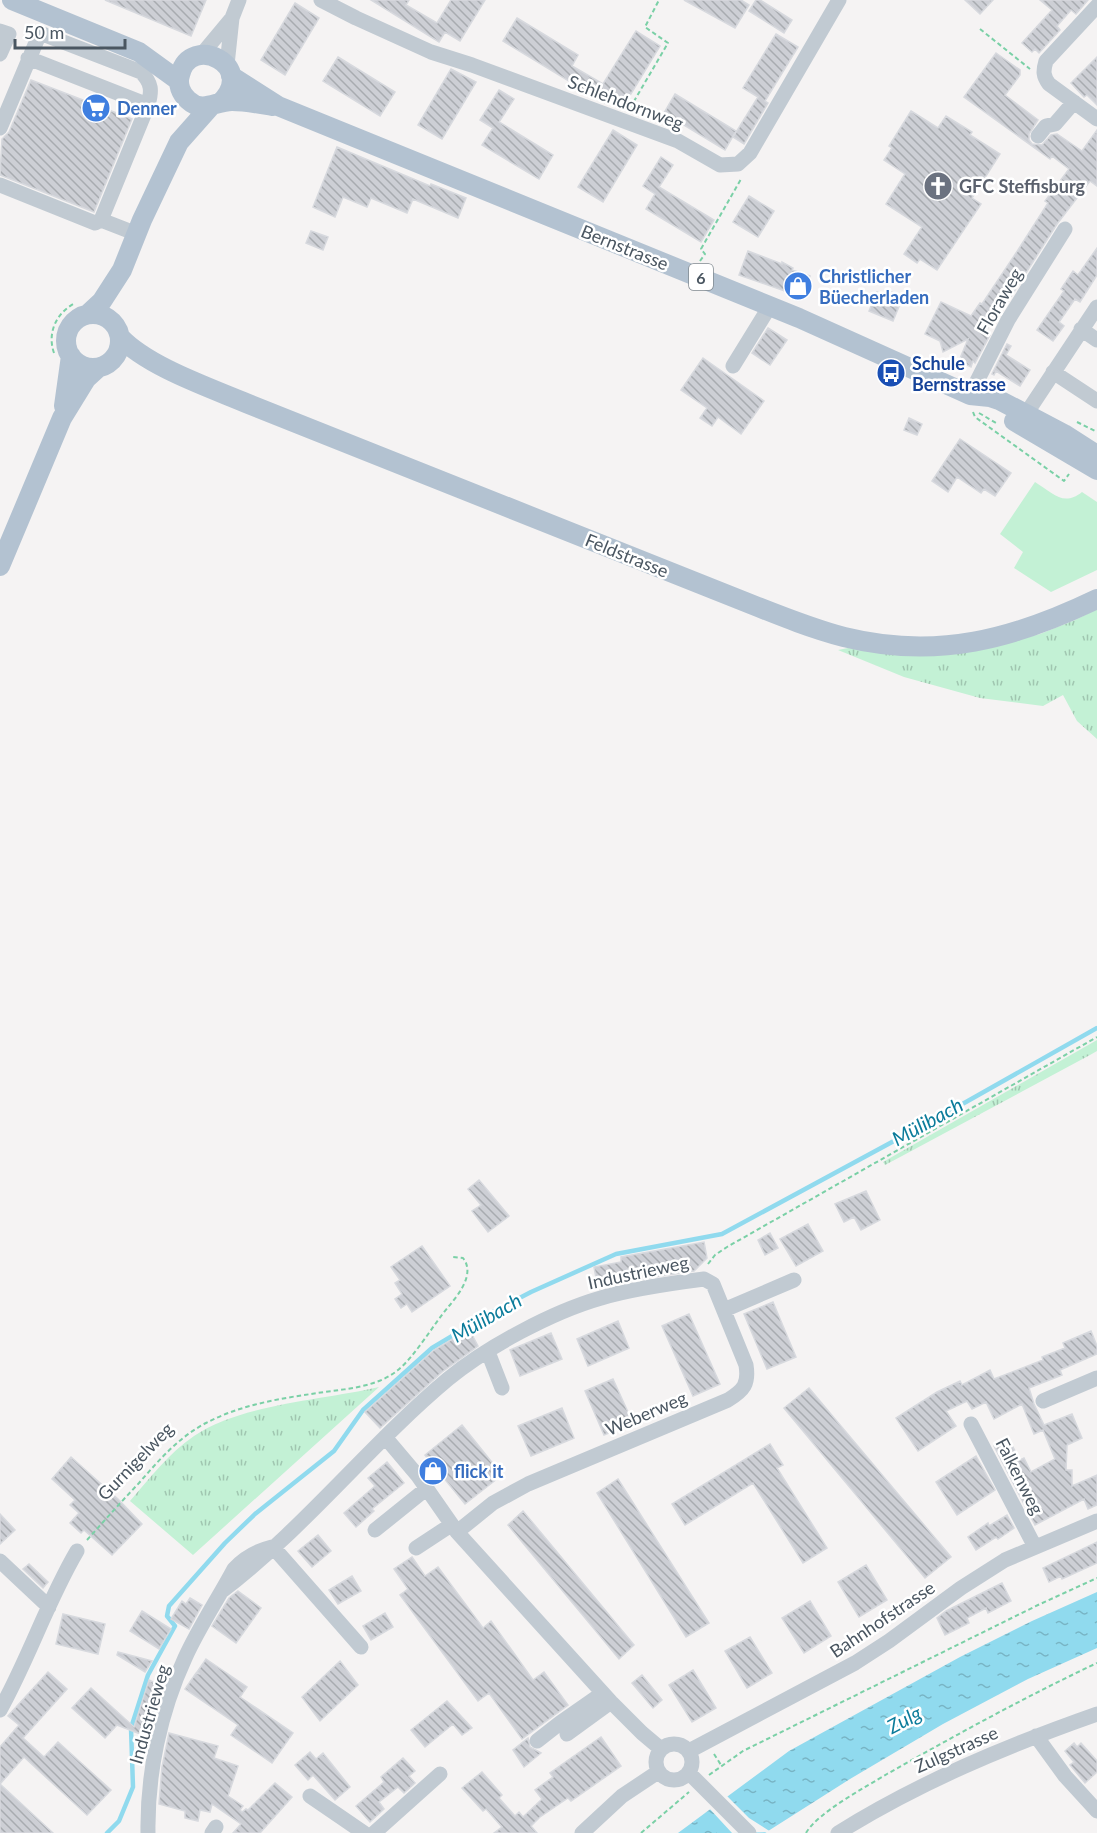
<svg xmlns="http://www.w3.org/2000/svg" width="1097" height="1833" viewBox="0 0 1097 1833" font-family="Lato,sans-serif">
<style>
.grass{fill:url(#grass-tufts)}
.pitch{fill:#c3f1d5}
.water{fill:url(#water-ripples)}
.pier{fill:#f5f3f3}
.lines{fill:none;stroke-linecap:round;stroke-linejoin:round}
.stream{stroke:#90daee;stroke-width:4.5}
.building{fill:url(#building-back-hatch);stroke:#d7d9de;stroke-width:1.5}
.path{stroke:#7ad0a6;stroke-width:2;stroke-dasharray:4.5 3;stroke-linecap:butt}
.minor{stroke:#c1cad2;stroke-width:15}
.major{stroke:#b3c2d1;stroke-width:20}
.labels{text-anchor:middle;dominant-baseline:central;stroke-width:5;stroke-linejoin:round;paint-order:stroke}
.shield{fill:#fff;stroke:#808990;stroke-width:1.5}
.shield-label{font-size:16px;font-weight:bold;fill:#4a5661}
.street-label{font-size:18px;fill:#4a5661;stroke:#fff}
.shop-label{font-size:18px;font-weight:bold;fill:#366cbe;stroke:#fff;text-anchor:start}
.worship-label{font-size:18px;font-weight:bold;fill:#5b616d;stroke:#fff;text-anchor:start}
.transit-label{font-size:18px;font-weight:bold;fill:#164399;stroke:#fff;text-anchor:start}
.water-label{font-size:20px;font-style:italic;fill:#0c7c9b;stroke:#fff}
</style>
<defs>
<pattern id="grass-tufts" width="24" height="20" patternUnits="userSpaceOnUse" patternTransform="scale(1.5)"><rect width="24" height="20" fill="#c3f1d5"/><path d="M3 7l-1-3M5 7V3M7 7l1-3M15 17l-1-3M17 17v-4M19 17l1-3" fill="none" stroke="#a0c6b0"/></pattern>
<pattern id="water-ripples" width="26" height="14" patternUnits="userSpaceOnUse" patternTransform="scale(1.5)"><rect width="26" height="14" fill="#90daee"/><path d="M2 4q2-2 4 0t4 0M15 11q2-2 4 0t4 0" fill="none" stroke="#78b4c4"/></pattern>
<pattern id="building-back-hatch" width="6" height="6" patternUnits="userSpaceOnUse" patternTransform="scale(1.5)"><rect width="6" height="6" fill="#cdcfd5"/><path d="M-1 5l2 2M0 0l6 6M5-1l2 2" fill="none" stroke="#a8abb0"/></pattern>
</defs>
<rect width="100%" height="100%" fill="#f5f3f3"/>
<path class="grass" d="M1097,609v130l-20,-18 -14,-26 -20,11 -63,-8 -76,-21 -66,-27 15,-3 130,2 57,-15 35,-14z
M1097,1040v11l-7,4 -188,101 -17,9 -2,-3z
M379,1387l-186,168 -63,-54c20,-23 39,-48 64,-65 46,-32 130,-36 185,-49z"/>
<path class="pitch" d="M1035,482c18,11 28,25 47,10l15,10v68l-46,22 -37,-24 9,-16 -23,-18z"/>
<path class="water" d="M1097,1592v56l-69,31 -85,45 -93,55 -85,54h-87l111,-82 171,-94 72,-36z"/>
<path class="pier" d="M725,1794l24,24 22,14 -39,1 -24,-26z"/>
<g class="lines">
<path class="stream" d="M107,1833l12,-12 14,-34 -2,-59 17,-53 27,-49 -8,-10 2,-10 56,-63 30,-29 79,-63 29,-41 69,-62 57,-34 42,-22 85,-38 106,-20 244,-132 131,-74"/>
</g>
<path class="building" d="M105,0h101l-15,36z
M371,0h38l-3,5 31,18 14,-23h34l-25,41 -15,-9 -6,10z
M684,0h57l8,5 -14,23z
M756,0h4l32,20 -8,13 -35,-22z
M965,0h28l-13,14z
M1040,0h48l-12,14 -5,-4 -14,16 3,4 -21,23 -4,-4 -3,3 -10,-9 30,-33z
M295,3l24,15 -34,57 -24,-15z
M517,18l61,37 -6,11 31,18 33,-53 24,15 -34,56 -16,-9 -5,10 -102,-62z
M776,34l22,13 -33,54 3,2 -24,41 -11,-7 25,-40 -15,-9z
M996,53l24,17v5l-15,20 33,25 -9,14v6l3,4 10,1 9,-10 6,-1 25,17 15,-21v56l-7,-5 -33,43 -54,85 -2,-1 -16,24 5,3 -15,28 -2,-2 -2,6 -12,-6 9,-22 -25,13 -3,-11 -15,-7 16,-32 30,14 9,-13 2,1 36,-54 30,-47 -3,-2 24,-32 -17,-13 -2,3 -86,-62z
M338,57l57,35 -15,24 -57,-35z
M1097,57v48l-10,-10 -3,2 -13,-14z
M451,69l25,13 -34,57 -24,-14z
M31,80l101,39 -38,93 -94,-37 2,-36 7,-7z
M499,90l15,9 -15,23 54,33 -14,24 -57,-34 11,-17 -13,-8z
M675,94l61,37 -11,19 -61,-37z
M911,111l27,17 8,-12 26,16 -2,3 30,19 -28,44 9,6 -44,66 -17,-11 -3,4 -13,-9 18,-27 -36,-23 19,-30 -21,-14 8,-12 -3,-2z
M613,130l24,15 -34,57 -25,-15z
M337,147l93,39 1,-2 35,14 -8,20 -45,-19 -6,14 -36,-15 -4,9 -24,-10 -8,20 -22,-10z
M661,157l12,8 -14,22 55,33 -13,22 -55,-33 9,-15 -12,-8z
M749,196l25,15 -16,26 -25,-15z
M311,231l17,6 -5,13 -17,-7z
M1097,248v27l-17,27 -5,-3 -16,23 5,4 -11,15 -16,-11 27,-39 -3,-2 12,-18 5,4z
M748,251l34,13v-2l11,6 -1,2 18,6 -8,21 -63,-22z
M889,291l14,6 -10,24 -24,-10 8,-19 9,4z
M768,328l19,12 -17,25 -18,-12z
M1007,344l4,2 -5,9 24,15 -10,16 -24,-15 -2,4 -2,-1z
M703,358l61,43 -23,33 -23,-17 -6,9 -12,-8 7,-10 -26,-18z
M909,418l13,6 -5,11 -13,-5z
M960,439l51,34 -16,23 -11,-7 -3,4 -24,-16 -9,15 -16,-11z
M479,1180l30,36 -21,16 -16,-21 9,-6 -13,-16z
M866,1191l14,29 -19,10 -7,-13 -10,5 -9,-18z
M808,1224l15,27 -27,15 -16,-27z
M770,1233l8,15 -13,7 -7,-15z
M704,1242l3,16 -13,13 -58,9 -38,9 -4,-22 27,-5v-5z
M422,1246l28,40 -38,26 -5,-8 -6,4 -6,-9 7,-5 -7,-11 5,-3 -9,-13z
M773,1302l23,55 -29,12 -23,-55z
M689,1314l31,70 -27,12 -31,-70z
M618,1321l11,27 -41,18 -11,-27z
M469,1329l9,17 -36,26 -62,56 -15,-16 69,-62z
M1091,1331l6,15v8l-37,16 2,5 -33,13 5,16 10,21 28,-11 10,24 -15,7 -1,25h6v16l25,-11v30l-9,4 -4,-10 -49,26 -41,-79 14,-8 12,22 4,-2 7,14 24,-13 -12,-29 -9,4 -12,-30 -28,15 -8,-17 -14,7 -5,-8 -21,10 10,15 -38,25 -22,-33 41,-26 23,-11 2,4 28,-15 4,9 49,-19 -1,-3 23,-9 -2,-5z
M551,1333l11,26 -42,17 -10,-26z
M613,1379l20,44 -29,12 -19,-44z
M809,1388l142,169 -26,21 -141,-170z
M562,1408l12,30 -43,18 -13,-30z
M462,1425l40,50 -37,29 -40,-49z
M770,1444l13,21 -6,3 50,80 -24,15 -50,-80 -68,42 -13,-21z
M976,1456l19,34 -38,25 -21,-33z
M71,1457l47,42 24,25 -30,31 -28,-25 -3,3 -11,-10 9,-10 -9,-8 5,-5 -23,-21z
M387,1462l17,21 -32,26 2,2 -18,16 -12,-14 31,-27 -7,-8z
M618,1479l91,144 -23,14 -89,-144z
M523,1511l111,134 -15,14 -111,-134z
M0,1514l15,16 -15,14z
M1007,1515l7,13 -16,11 -2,-2 -20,13 -8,-13 20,-14 1,3z
M318,1535l13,16 -19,16 -14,-16z
M1097,1542v21l-35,16 -1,-3 -12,6 -6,-14z
M412,1557l13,19 13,-9 45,61 8,-7 42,59 11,-8 24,33 -46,34 -33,-46 -11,8 -78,-106 8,-6 -14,-20z
M29,1564l19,18 -5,6 -20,-19z
M866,1565l21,35 -28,17 -21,-35z
M352,1576l9,15 -23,13 -9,-14z
M1002,1583l9,18 -23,12 -2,-5 -19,10 2,5 -24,12 -8,-17 9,-7z
M238,1591l23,17 -25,35 -24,-17 17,-28z
M190,1598l12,7 -13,24 -18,-10 11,-18 4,3z
M810,1601l21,35 -27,17 -22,-35z
M142,1611l29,18 -12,20 -29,-18z
M385,1613l8,14 -22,13 -8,-14z
M63,1614l42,10 -7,30 -42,-10z
M750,1637l22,36 -25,15 -22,-37z
M118,1652l34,9 -7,11 -28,-17z
M206,1659l41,28 -7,10 53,36 -21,30 -41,-28 7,-10 -53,-36 11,-16 4,1 -3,-2z
M340,1661l18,24 -38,36 -18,-24z
M693,1670l23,38 -24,14 -23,-37z
M48,1672l19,17 -44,49 21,19 14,-15 53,48 -24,25 -63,-58 -24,27 53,49h-53v-86l19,-22 -11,-9z
M642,1675l20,25 -9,8 -21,-25z
M149,1680l14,7 -15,50 -31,-12 -12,13 -33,-30 19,-20 43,39z
M447,1701l25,27 -10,7 -9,-11 -28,23 -14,-17z
M169,1733l49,13 -4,12 24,8 -10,30 15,10 -3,4 2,2 4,-3 2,1 27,-27 17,14 -32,36h-27l8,-9 -29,-20 -2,8 -10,-2 -2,11 -13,-3v-7l-26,-7 3,-37z
M601,1737l20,29 -50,35 -3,-3 -28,19 -9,9 6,7h-43l8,-6 -16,-18 -3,2 -21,-23 20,-16 20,23 -3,3 16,18 4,-4 4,5 19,-18 -7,-9 18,-13 -3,-4z
M528,1738l2,9 11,6 -17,14 -11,-17z
M1074,1743l3,4 4,-4 16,18v11l-12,11 -15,-18 4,-3 -9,-11z
M310,1752l6,7 7,-6 27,34 -15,13 -22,-25 -5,5 -13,-15z
M403,1758l12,13 -6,5 6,7 -11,10 -6,-6 -19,15 5,7 -14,13 -14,-16 28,-24 -3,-5z"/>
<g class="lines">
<path class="path" d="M980,29l50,40
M630,108l38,-65 -23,-16 14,-27
M700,261l5,-7 -4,-5 40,-70
M54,353c-7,-20 2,-40 21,-50
M973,412l2,5 89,64 5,-7
M979,413l19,11
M1077,422l18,9
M708,1264l7,-9 12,-8 370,-210
M87,1540c17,-19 34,-38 52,-57 20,-23 40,-46 67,-60 32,-17 70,-24 105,-29 29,-5 64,-5 87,-24 18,-15 35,-45 51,-64 11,-13 26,-33 14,-48l-10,-1
M714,1754l7,11
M709,1775l34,-24 295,-146 59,-27
M641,1833l48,-41
M806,1833c12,-21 60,-46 81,-59 69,-39 138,-77 210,-111"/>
<path class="minor" d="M321,0l35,18 75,34 41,13 206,76 42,24 18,-1 12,-11 89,-153
M1097,6l-51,55c-3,10 -3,15 3,23l48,35
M0,31l9,3 -9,20
M202,54l30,-36
M28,58l120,47
M227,65l5,-47 7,-18
M0,128l40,-95 101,39c11,11 11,19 7,33l-47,115 -6,3 -95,-38
M1038,136l8,-10 9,-2 19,-22
M101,220l36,14
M1081,329l16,11
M733,366l37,-60
M1053,372l44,29
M970,395l38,-75 57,-91
M1026,414l71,-107
M724,1310l70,-30
M488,1352l14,36
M1043,1401l54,-23
M971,1424l64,123
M385,1437l33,39 39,56 154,170 31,31 19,16
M375,1530l51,-41
M273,1547l88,100
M416,1548l35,-23
M0,1561l49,46
M222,1591c83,-63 147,-146 226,-212 39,-32 104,-67 153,-81 29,-9 72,-15 103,-19l9,5 33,81c3,19 -2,25 -18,35l-200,84 -35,19 -36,29
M0,1710c29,-52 47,-108 77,-159
M567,1734l44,-32
M1036,1736l29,40 32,35
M537,1741l23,-18 43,-30
M656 1762a18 18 0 1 1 36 0a18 18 0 1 1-36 0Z
M689,1751l166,-88 34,-22 72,-53 44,-28 92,-39
M689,1773l60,60
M310,1796l54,37
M148,1833c-1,-59 12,-121 37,-175 14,-31 33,-59 49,-89 11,-12 22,-18 38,-22
M212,1833l4,-6
M374,1833l66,-59
M582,1833l40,-37 36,-24
M838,1833c82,-51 168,-87 259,-119"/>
<path class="major" d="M12,0l127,52 40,29
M231,76l47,30 521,212 171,77 20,2 9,3 65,34 33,21
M220,103c39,-37 -30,-71 -40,-28 -3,9 1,19 8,25 15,14 27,1 44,1 13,0 28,3 41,5
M88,314l14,-13 20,-31 20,-50 37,-78 31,-35
M66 341a27 27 0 1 1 54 0a27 27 0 1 1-54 0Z
M120,337c27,29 88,50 126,66l507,202c30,12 60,24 91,32 93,23 170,2 253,-38
M64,406l7,-50
M1014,421l83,49
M0,566l62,-148 24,-39 12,-11"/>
</g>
<defs>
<g id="supermarket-disc" transform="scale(1.5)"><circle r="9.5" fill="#3f7fe0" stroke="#fff"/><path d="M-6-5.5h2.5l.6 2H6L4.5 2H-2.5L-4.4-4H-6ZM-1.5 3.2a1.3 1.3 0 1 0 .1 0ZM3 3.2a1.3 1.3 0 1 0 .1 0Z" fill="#fff"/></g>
<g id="church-disc" transform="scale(1.5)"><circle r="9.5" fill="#6b7280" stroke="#fff"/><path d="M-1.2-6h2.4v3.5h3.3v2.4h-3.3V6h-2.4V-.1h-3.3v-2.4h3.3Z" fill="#fff"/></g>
<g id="shop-disc" transform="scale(1.5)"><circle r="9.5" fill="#3f7fe0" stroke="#fff"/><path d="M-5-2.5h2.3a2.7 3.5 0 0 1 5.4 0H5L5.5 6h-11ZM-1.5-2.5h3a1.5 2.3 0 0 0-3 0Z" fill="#fff"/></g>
<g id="bus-disc" transform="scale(1.5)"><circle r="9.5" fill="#1a4fb4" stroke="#fff"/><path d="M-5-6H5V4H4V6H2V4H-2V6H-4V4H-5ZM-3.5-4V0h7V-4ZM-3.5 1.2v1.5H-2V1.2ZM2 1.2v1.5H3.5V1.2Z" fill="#fff"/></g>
</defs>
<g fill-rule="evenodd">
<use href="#supermarket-disc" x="96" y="108"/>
<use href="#church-disc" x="938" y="186"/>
<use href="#shop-disc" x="798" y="286"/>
<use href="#bus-disc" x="891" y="373"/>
<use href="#shop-disc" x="433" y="1471"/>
</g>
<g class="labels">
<rect class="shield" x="689" y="264" width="24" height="26" rx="4.5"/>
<g class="shield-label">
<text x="701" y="277">6</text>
</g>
<g class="street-label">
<text transform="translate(626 102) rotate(21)">Schlehdornweg</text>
<text transform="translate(625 247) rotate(22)">Bernstrasse</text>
<text transform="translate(999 301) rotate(-60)">Floraweg</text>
<text transform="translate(627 555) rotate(22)">Feldstrasse</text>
<text transform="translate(638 1272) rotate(-12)">Industrieweg</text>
<text transform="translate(646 1413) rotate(-23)">Weberweg</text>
<text transform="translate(135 1461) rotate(-46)">Gurnigelweg</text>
<text transform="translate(1020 1476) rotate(63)">Falkenweg</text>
<text transform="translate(882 1619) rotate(-34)">Bahnhofstrasse</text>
<text transform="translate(149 1714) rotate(-74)">Industrieweg</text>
<text transform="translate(956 1749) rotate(-24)">Zulgstrasse</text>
</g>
<g class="shop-label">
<text x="117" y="108">Denner</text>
<text x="819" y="276">Christlicher<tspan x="819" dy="21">Büecherladen</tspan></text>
<text x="454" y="1471">flick it</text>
</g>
<g class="worship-label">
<text x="959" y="186">GFC Steffisburg</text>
</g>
<g class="transit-label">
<text x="912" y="363">Schule<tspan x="912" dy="21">Bernstrasse</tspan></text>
</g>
<g class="water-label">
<text transform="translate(927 1121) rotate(-29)">Mülibach</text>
<text transform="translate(486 1317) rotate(-30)">Mülibach</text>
<text transform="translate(904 1719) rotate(-28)">Zulg</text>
</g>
</g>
<path d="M15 39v9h110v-9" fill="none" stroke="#4a5661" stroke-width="3"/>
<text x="24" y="39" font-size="18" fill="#4a5661" stroke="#ffffff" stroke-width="4.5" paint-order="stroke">50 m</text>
</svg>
